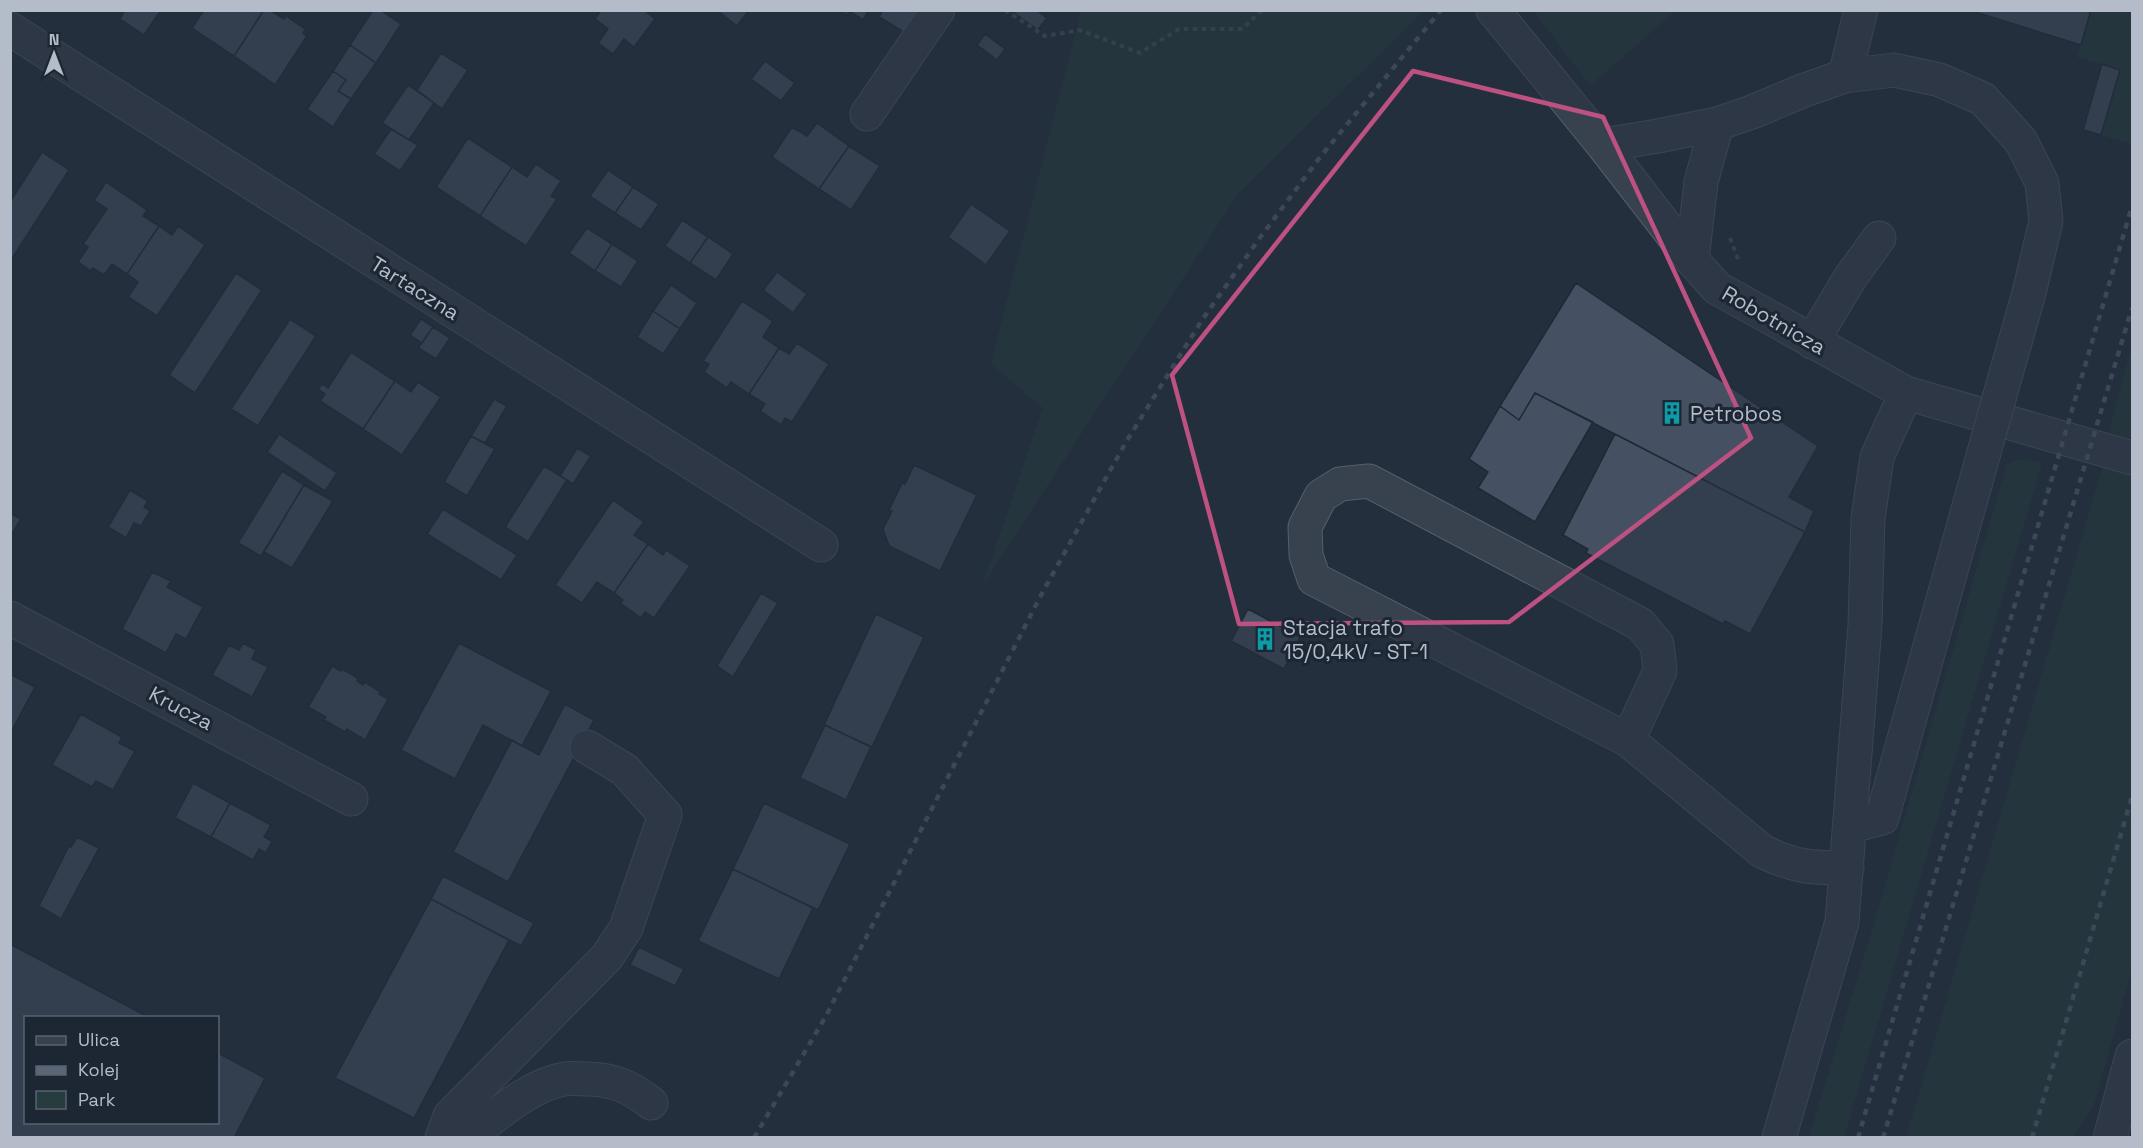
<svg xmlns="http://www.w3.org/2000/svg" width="2143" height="1148" viewBox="0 0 2143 1148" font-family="'Space Grotesk',sans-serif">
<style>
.green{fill:#263c3f}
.building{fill:#455162;stroke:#1f2835;stroke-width:1.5}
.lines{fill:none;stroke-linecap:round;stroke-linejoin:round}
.minor-casing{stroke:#565f6c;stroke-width:35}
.path{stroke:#44595c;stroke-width:4;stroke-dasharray:4.5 4.5;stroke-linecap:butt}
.minor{stroke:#38414e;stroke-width:33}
.rail{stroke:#5a6575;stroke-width:4.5;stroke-dasharray:6 6;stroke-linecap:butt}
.minor-bridge-casing{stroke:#565f6c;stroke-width:35;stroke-linecap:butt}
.minor-bridge{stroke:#38414e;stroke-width:33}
.marked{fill:none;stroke:#bd5182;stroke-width:4.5;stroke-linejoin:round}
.labels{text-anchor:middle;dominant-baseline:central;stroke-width:6;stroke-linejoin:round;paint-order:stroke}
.street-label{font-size:21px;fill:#b4bcc9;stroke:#1d2633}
.poi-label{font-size:21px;fill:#b4bcc9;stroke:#1d2633;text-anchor:start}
</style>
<rect width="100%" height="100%" fill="#242f3e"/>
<path class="green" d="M1081,11h342l-185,183 -255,390 60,-176 -52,-44z
M1534,11h141l-85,75z
M2091,11h41v133l-31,-9 19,-65 -43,-13z
M2132,345v95l-22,-7 2,-5 -2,-1z
M2020,459l22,4 -198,674h-35l64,-210 134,-463z
M2104,462l28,9v498l-38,136 -21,32 -167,1z"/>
<path class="building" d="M125,10h36l-17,25 -24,-16z
M204,10h60l-30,46 -42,-28z
M264,10h6l14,9 2,-3 19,13 -2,4 4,3 -32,49 -41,-29z
M373,10h7l21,14 -25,39 -26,-18z
M601,10h43l11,9 -21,28 -10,-8 -11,15 -15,-11 10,-14 -13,-10z
M717,10h32l-12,16z
M840,10h29l-6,10 -14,-9 -2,4z
M883,10h39l-15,24 -28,-17z
M1016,10h20l11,8 -9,12 -24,-17z
M1969,10h122l-10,35z
M985,34l20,15 -8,11 -20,-15z
M350,45l26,18 -25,36 -13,-8 8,-11 -13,-9z
M441,53l27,17 -26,39 -25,-19z
M765,61l30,22 -14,18 -30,-22z
M2102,64l18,6 -19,65 -18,-5z
M333,71l13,9 -8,11 13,8 -18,28 -26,-18z
M408,85l26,18 -25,37 -27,-17z
M817,123l32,23 -30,43 -47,-32 20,-30 15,9z
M391,129l27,16 -18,26 -26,-17z
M468,138l44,29 -32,49 -44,-29z
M849,146l31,20 -29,44 -32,-21z
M42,152l27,18 -58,90 -1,-58z
M536,164l25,17 -10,15 6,3 -31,47 -46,-30 32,-49 15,10z
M608,170l25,17 -18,26 -25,-17z
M106,182l41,28 -4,6 16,10 -32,48 -15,-10 -8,11 -11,-7 -2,3 -13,-9 10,-15 -5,-3 24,-35 -13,-9z
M633,187l26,17 -18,26 -26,-17z
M971,204l39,27 -24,34 -38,-28z
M682,220l26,17 -18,26 -25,-17z
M159,226l13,9 6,-9 27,19 -48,71 -29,-19 10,-15 -11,-8z
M587,228l25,16 -17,27 -26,-18z
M708,237l25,17 -17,26 -26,-17z
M612,244l26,17 -17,26 -26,-16z
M777,272l30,22 -14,19 -30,-23z
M236,273l26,17 -67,103 -26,-18z
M1576,283l242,163 -29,51 25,14 -9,21 -270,-139 -16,27 -19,-14z
M671,285l26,18 -17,26 -27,-18z
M742,301l31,20 -10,16 16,11 -30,46 -18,-12 -4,6 -23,-16 5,-8 -6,-3z
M653,311l27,18 -17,25 -26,-17z
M290,319l26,17 -58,90 -27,-17z
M421,319l12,8 -11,16 -12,-8z
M433,327l17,11 -14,21 -18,-11z
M797,343l32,21 -37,58 -7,-4 -4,7 -21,-14 5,-7 -16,-10 30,-46 10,6z
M351,352l44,29 -32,48 -43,-28 5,-7 -7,-5 4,-5 6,4z
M395,381l16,11 7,-10 23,15 -39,58 -39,-26z
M1535,393l58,29 -58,100 -57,-34 10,-16 -19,-13 31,-53 19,14z
M494,399l13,7 -22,37 -14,-7z
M279,434l58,39 -12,18 -58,-39z
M1615,434l190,98 -55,102 -25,-13 -2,3 -137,-71 2,-4 -25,-14z
M471,436l24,13 -28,47 -23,-14z
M577,448l14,8 -18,28 -13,-8z
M914,465l63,30 -37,76 -51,-25 -6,-17 9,-18 -3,-1 13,-27 3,1z
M544,466l23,14 -39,62 -23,-15z
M282,471l22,14 -43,71 -23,-13z
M304,485l29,16 -41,67 -28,-16z
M130,490l18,11 -4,6 6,4 -9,15 -7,-3 -8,15 -18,-11z
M613,500l31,22 -10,13 14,9 -34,49 -17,-11 -15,21 -27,-18z
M443,509l74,46 -16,25 -74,-46z
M10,513l11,6 -11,18z
M648,544l15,11 3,-5 24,16 -36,52 -9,-6 -4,6 -21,-15 3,-3 -9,-7z
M152,572l19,9 -4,6 36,20 -17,32 -10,-5 -10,19 -44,-24z
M761,593l17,10 -45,74 -16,-11z
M1248,609l52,28 -16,32 -53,-28z
M876,614l48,23 -52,110 -48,-22z
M243,643l13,7 -4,9 16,8 -16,30 -40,-22 17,-30 10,5z
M459,643l92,48 -29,55 -39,-21 -28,54 -54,-29z
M332,666l9,5 1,-2 16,9 -1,3 6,4 2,-3 15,10 -1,2 9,5 -23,41 -18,-11 -2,3 -21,-12 2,-3 -18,-10z
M10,674l25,13 -25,47z
M565,704l29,16 -86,162 -55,-30 59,-112 27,15z
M81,714l41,23 -3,6 16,8 -22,39 -17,-9 -4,6 -40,-22z
M825,725l46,22 -25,53 -46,-22z
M193,783l37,20 -19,34 -36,-19z
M230,803l41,22 -7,12 8,4 -6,12 -7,-4 -6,11 -42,-23z
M764,803l86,41 -32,66 -85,-41z
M77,837l22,11 -38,71 -22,-13 30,-60 2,1z
M733,869l80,39 -34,71 -81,-38z
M443,876l91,47 -13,23 -90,-47z
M431,899l78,41 -95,178 -79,-40z
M10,944l140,74h-124v104h192v-69l47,25 -31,60h-224z
M639,947l45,22 -9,17 -45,-21z"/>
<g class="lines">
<g class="minor-casing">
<path id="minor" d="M1493,10l110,135 89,115 25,28 189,105 226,65
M10,29l811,516
M1845,76l16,-66
M867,114l71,-104
M1603,145l55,-9 59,-12
M1692,260l9,-78 16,-58 35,-12 50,-21 43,-15 49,-6 46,10 43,19 38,42 21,42 4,38 -17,72 -29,102
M1812,342l38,-64 29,-40
M10,618l341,181
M1628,740l32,-69 -3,-27 -17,-20 -271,-143 -29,3 -19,12 -16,31 1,28 8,24 314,161 134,111c32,16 49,17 85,17
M1851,826l31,-8 101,-362
M442,1138l8,-22 157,-159 19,-29 39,-113 -40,-45 -38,-23
M466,1138c28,-20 64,-54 99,-59 7,-1 16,0 23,0 28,1 42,8 63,24
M1779,1138l63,-216 23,-297 3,-107 9,-61 29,-64
M2110,1138l22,-82"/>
</g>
<path class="path" d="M1005,10l40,26 35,-6 60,23 39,-24h63l20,-19
M1730,238l8,21"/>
<use href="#minor" class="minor"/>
<path class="rail" d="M754,1138l72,-122 214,-419 86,-155 76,-122 57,-81 62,-83 120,-146
M1858,1138l274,-932
M1883,1138l249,-830
M2032,1138l100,-342"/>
<g class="minor-bridge-casing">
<path id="minor-bridge" d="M1983,456l17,-61"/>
</g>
<use href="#minor-bridge" class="minor-bridge"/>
</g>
<path d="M0 0H2143V1148H0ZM1413,71l190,46 148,321 -242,184 -270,2 -67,-249z" fill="#242f3e" fill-opacity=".55" fill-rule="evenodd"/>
<path class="marked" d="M1413,71l190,46 148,321 -242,184 -270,2 -67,-249z"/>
<defs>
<g id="building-bare" transform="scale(1.8)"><path d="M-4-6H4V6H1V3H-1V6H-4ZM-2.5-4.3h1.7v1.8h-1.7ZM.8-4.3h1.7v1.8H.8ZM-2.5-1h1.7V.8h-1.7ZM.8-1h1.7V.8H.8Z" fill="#0f9aa8" stroke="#1d2633" stroke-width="2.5" paint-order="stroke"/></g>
</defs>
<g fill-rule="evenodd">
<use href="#building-bare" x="1672" y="413"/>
<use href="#building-bare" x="1265" y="639"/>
</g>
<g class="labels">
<g class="street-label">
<text transform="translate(415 288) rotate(32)">Tartaczna</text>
<text transform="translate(1774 320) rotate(30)">Robotnicza</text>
<text transform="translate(181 708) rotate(28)">Krucza</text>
</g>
<g class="poi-label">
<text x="1690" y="413">Petrobos</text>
<text x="1283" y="627">Stacja trafo<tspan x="1283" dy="24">15/0,4kV - ST-1</tspan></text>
</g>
</g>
<rect width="2143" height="1148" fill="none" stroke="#b4bcc9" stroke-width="24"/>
<rect x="24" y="1016" width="195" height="108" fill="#1d2633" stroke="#59626f" stroke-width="1.5"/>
<rect x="36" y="1036" width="30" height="9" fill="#38414e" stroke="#59626f" stroke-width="1.5"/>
<text x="78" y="1046" font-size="18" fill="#b4bcc9">Ulica</text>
<rect x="36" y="1066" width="30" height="9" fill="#5a6575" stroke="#59626f" stroke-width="1.5"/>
<text x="78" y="1076" font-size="18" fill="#b4bcc9">Kolej</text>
<rect x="36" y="1091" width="30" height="18" fill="#263c3f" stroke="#59626f" stroke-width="1.5"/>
<text x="78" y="1106" font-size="18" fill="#b4bcc9">Park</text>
<g transform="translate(54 54)" stroke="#1d2633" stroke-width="4.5" paint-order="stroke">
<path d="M0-4.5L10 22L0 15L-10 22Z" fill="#b4bcc9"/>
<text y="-9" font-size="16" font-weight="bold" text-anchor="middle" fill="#b4bcc9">N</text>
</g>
</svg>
